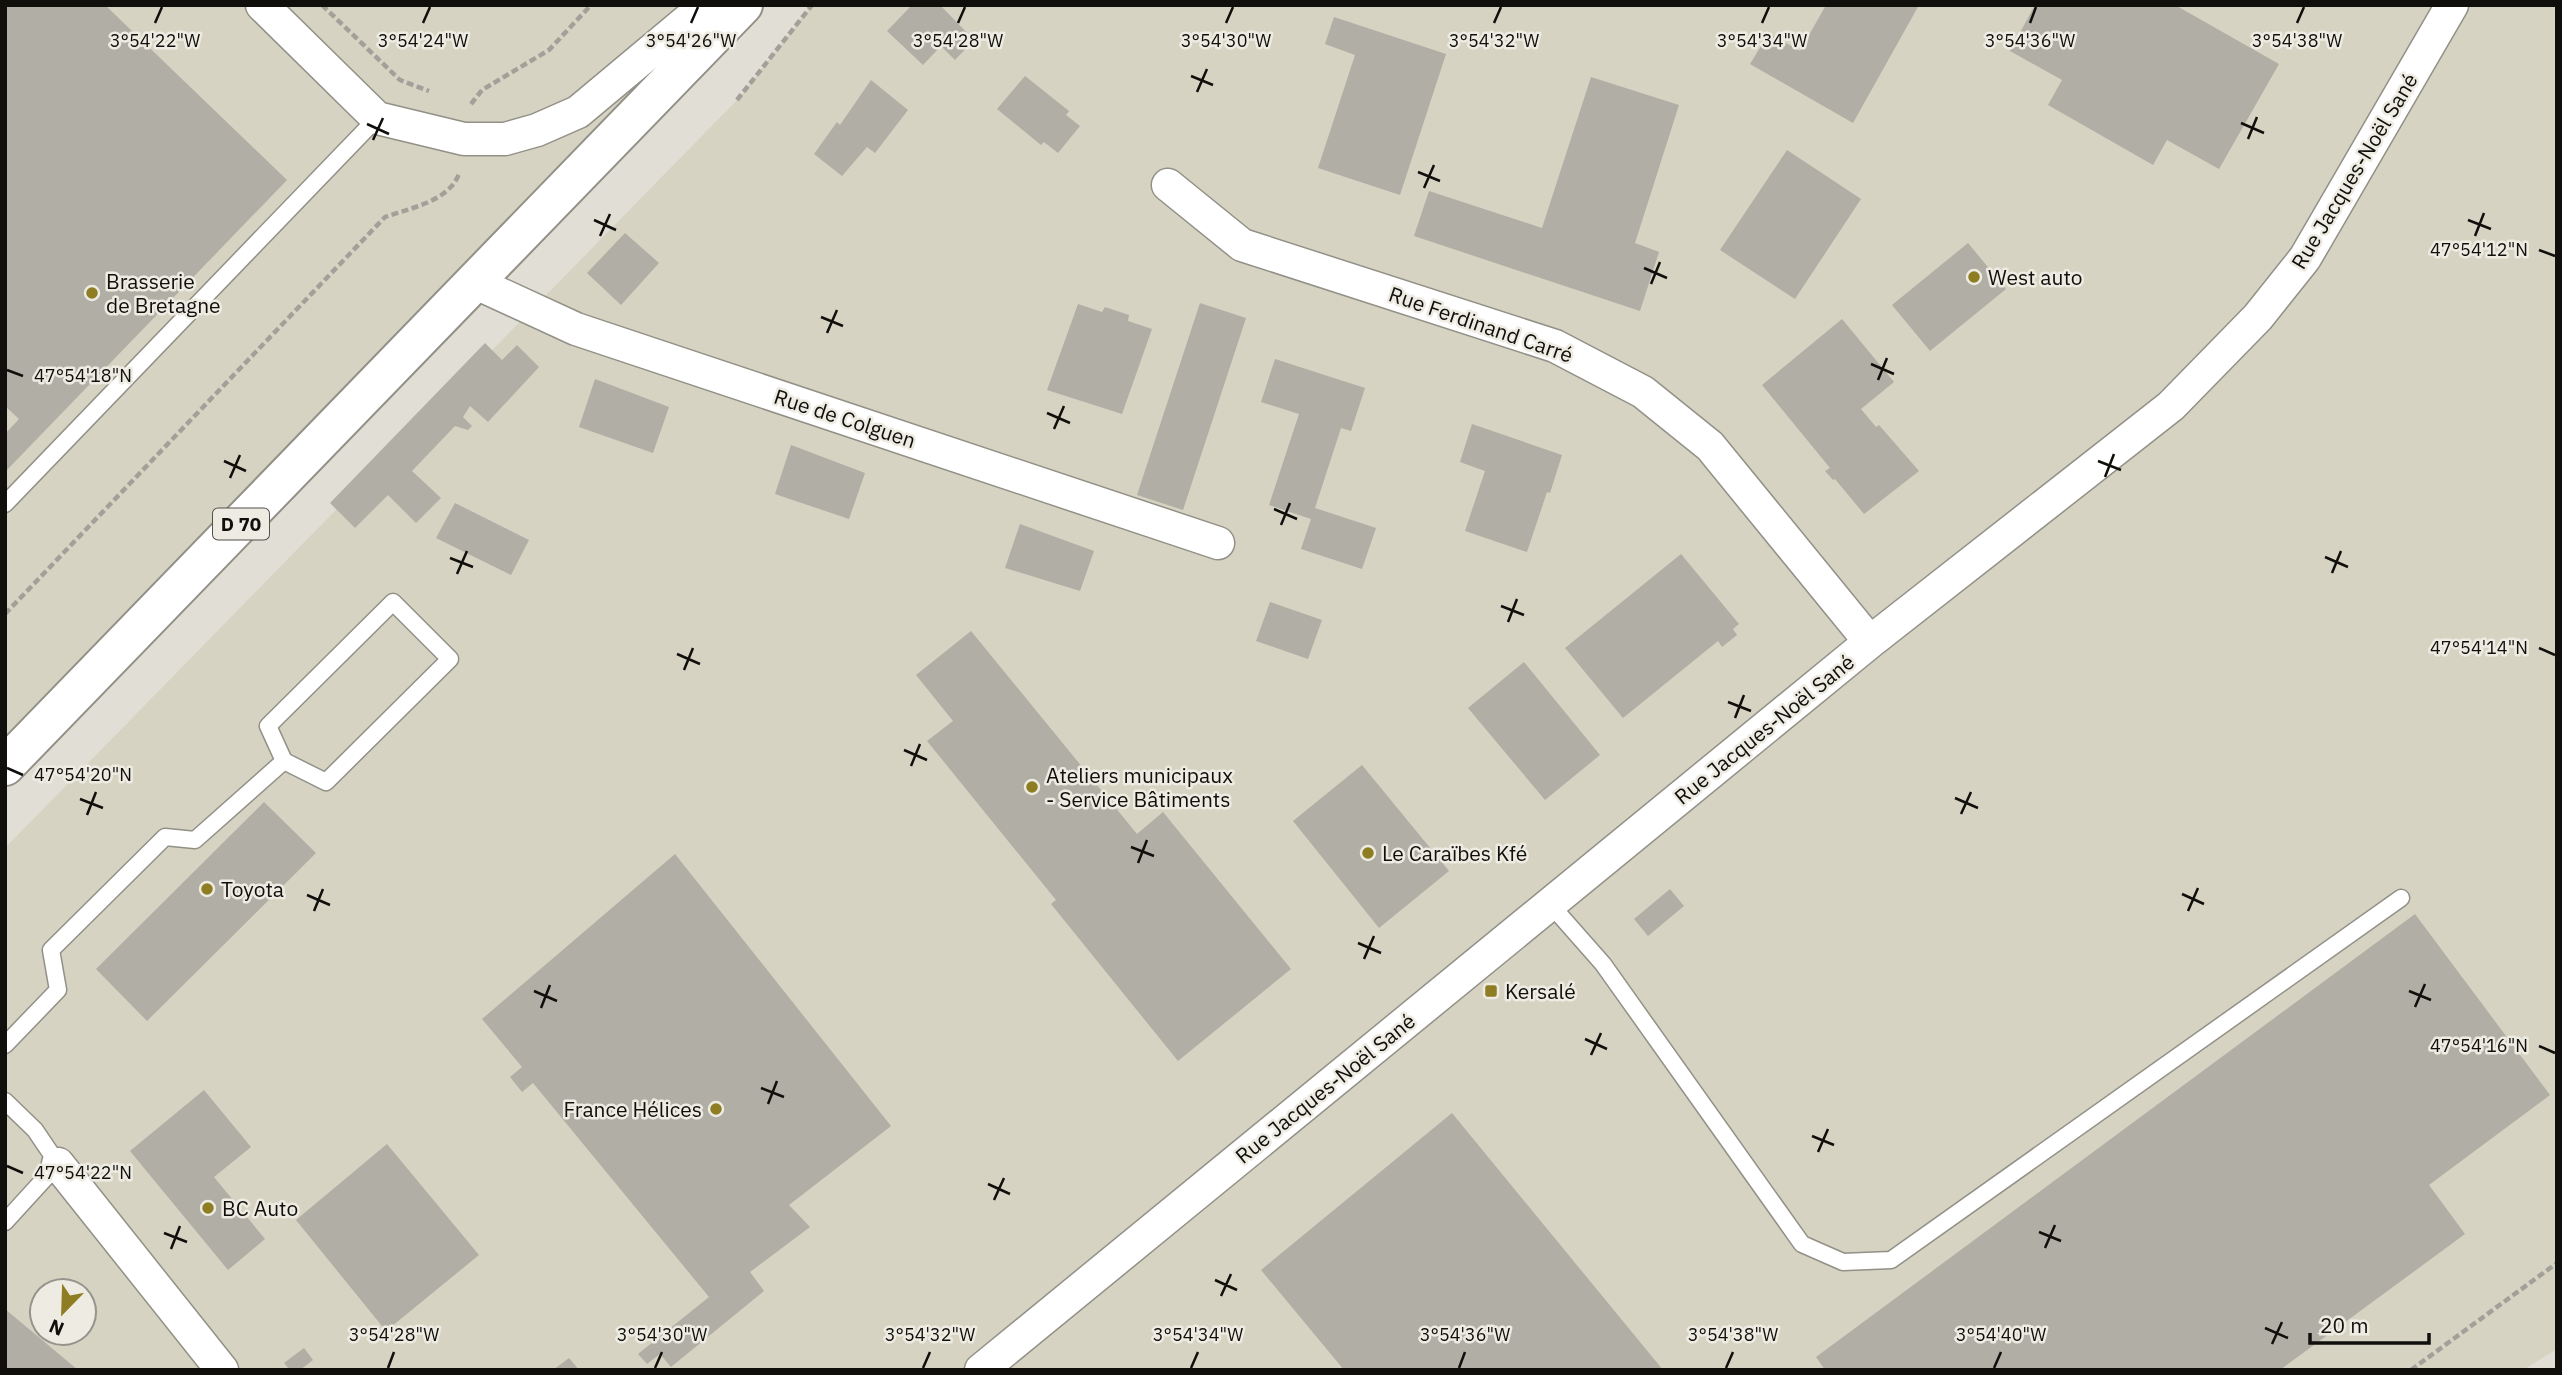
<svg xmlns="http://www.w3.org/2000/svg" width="2562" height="1375" viewBox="0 0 2562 1375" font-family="'IBM Plex Sans',sans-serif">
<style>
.built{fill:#d6d3c2;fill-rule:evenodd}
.building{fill:#b0aea5}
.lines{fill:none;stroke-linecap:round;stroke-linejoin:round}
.lane-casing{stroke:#929087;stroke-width:19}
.street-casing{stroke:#929087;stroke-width:35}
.primary-casing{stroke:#929087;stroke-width:42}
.path{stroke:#a2a099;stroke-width:4.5;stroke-dasharray:7 3.5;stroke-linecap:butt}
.lane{stroke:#fff;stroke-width:16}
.street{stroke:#fff;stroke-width:32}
.primary{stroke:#fff;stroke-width:38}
.ticks{fill:none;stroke:#100f0c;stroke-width:2.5}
.poi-dot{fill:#8e7d23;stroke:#eeece2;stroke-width:2.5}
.labels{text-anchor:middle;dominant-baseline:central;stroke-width:5;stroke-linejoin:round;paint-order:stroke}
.shield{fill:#eeece2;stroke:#53514c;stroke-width:2}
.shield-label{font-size:19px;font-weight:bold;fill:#100f0c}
.street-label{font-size:21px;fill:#100f0c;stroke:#eeece2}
.poi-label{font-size:21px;fill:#100f0c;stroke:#eeece2;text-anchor:start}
.ticks-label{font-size:18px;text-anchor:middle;fill:#100f0c;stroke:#eeece2;stroke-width:5;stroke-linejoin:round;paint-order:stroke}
</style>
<rect width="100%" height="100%" fill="#e1dfd5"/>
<path class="built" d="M5,5h738l-738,761z
M812,5h1745v1344l-34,21h-2518v-522l732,-748zM42,1291h42v42h-42z"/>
<path class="building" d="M5,5h100l182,175 -282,292v-38l14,-15 -14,-13z
M912,5h28l34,35 -19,20 -14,-14 -18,19 -36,-34z
M1826,5h93l-66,118 -103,-59 19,-31 31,18z
M2035,5h140l104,59 -60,105 -52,-29 -14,25 -105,-60 14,-25 -52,-29z
M1334,17l112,37 -46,141 -82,-27 37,-113 -30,-11z
M1025,76l44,35 -3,4 14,11 -22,27 -14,-11 -3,3 -44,-36z
M1591,77l88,28 -44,138 24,9 -19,59 -226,-75 15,-45 113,37z
M871,80l37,30 -33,43 -8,-6 -25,29 -28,-22 23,-32 3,3z
M1787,150l74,49 -66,100 -75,-49z
M625,233l34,30 -38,42 -34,-32z
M1968,243l38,46 -76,62 -38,-46z
M1200,303l46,15 -63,192 -46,-15z
M1078,304l24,8 3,-5 24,8 -1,6 24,8 -30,85 -75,-24z
M1842,319l52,63 -33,27 15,18 3,-2 40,46 -55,43 -29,-35 -2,1 -8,-9 5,-3 -68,-83z
M485,343l17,17 15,-15 22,22 -51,55 -18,-16 -7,11 9,9 -4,4 -13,-4 -43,45 29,27 -25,25 -28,-28 -33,33 -25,-25z
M1275,359l90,29 -14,43 -10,-3 -26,80 61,20 -14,41 -61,-20 10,-30 -42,-14 30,-91 -38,-12z
M595,379l74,28 -16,46 -74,-26z
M1472,424l90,31 -12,38 -3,-1 -20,60 -62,-21 20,-60 -25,-9z
M791,445l74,28 -16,46 -74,-25z
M455,503l74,37 -18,35 -75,-37z
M1020,524l74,27 -14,40 -75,-23z
M1681,554l58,70 -6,5 4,6 -15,12 -4,-6 -95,77 -58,-70z
M1270,602l52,18 -14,39 -52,-18z
M971,631l166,203 26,-22 128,157 -113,92 -127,-157 5,-4 -129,-159 26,-20 -37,-46z
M1524,662l76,93 -55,45 -77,-92z
M1362,765l87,106 -70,57 -86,-107z
M264,802l52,51 -169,168 -51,-52z
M675,854l216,272 -102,79 21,22 -60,45 14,19 -93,76 -11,-13 -13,10 -9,-10 71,-57 -176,-214 -11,9 -12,-15 12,-10 -40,-48z
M1670,889l14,17 -36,30 -14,-17z
M2415,914l135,181 -121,90 36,49 -185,136h-455l-9,-13z
M204,1090l47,57 -37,30 51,62 -37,31 -98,-119z
M1452,1113l211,257h-319l-83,-100z
M387,1144l92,111 -93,76 -90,-111z
M5,1309l73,61h-73z
M304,1348l9,12 -13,10h-10l-6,-7z
M569,1358l10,12h-26z"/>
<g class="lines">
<g class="lane-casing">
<path id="lane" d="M5,504l372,-386
M393,602l57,57 -124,123 -42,-21 -16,-35z
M1551,905l52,59 199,280 41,18 48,-2 510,-362
M5,1045l53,-55 -7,-40 114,-113 30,3 89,-79
M5,1101l30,29 23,34 -53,58"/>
</g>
<g class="street-casing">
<path id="street" d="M262,5l115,113 87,21h41l32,-9 41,-18 128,-107
M1168,185l74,60 313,101 88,46 67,54 160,196
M476,283l100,46 642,214
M58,1164l164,206
M981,1370l889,-728 301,-236 87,-89 47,-59 147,-253"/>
</g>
<g class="primary-casing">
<path id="primary" d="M5,766l738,-761"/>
</g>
<path class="path" d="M322,5l78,75 29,11
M737,100l75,-95
M471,104l11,-14 67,-40 42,-45
M5,614l380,-397c25,-9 63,-15 74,-43
M2411,1370l146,-107"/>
<use href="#lane" class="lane"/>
<use href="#street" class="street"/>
<use href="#primary" class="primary"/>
</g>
<path class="ticks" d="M155,23l7,-16M423,23l7,-16M691,23l7,-16M958,23l7,-16M1226,23l7,-16M1494,23l7,-16M1762,23l7,-16M2030,23l6,-16M2297,23l7,-16M1191,76l22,9M1197,92l10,-23M2241,123l23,10M367,124l22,10M2248,139l9,-22M373,140l10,-22M1418,172l22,9M1424,188l10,-23M594,220l22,10M2468,220l23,9M600,236l10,-22M2475,236l9,-23M2539,250l16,6M1644,268l23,10M1651,284l9,-22M821,317l22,9M827,333l10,-23M1871,364l23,10M7,370l16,6M1878,380l9,-22M1047,413l23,10M1054,429l10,-23M224,461l22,10M2098,461l23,9M2105,477l9,-23M230,478l10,-23M1274,509l23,10M1281,525l9,-22M2325,557l23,10M450,558l23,9M2332,573l9,-22M457,574l10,-23M1501,606l23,9M1508,622l9,-23M2539,648l16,7M677,654l23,10M684,670l9,-22M1728,702l23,9M1735,718l9,-23M904,750l23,10M911,766l9,-22M7,768l16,7M1955,798l23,10M80,799l23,9M1961,814l10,-22M87,815l9,-23M1131,847l23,9M1138,863l9,-23M2182,894l22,10M307,895l23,10M314,911l9,-22M2188,911l10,-23M1358,943l23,10M1364,959l10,-23M534,991l23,10M2409,991l22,9M2415,1007l10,-23M541,1008l9,-23M1585,1039l22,10M2539,1046l16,7M1591,1055l10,-22M761,1088l23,9M768,1104l9,-23M1812,1136l22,9M1818,1152l10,-23M7,1166l16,7M988,1184l22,10M994,1200l10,-22M2039,1232l22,9M164,1233l23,9M2045,1248l10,-23M171,1249l9,-23M1215,1280l22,10M1221,1296l10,-22M2265,1328l23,10M2272,1344l10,-22M388,1368l6,-16M655,1368l7,-16M923,1368l7,-16M1191,1368l7,-16M1459,1368l6,-16M1726,1368l7,-16M1994,1368l7,-16"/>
<g class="poi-dot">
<circle cx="1974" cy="277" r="7"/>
<circle cx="92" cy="293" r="7"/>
<circle cx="1032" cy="787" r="7"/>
<circle cx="1368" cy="853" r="7"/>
<circle cx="207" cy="889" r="7"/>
<rect x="1484" y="984" width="14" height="14" rx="3.5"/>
<circle cx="716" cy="1109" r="7"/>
<circle cx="208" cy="1208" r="7"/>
</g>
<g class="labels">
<rect class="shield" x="213" y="508.5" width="56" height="31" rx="5"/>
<g class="shield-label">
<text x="241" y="524">D 70</text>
</g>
<g class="street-label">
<text transform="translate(2354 171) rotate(-59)">Rue Jacques-Noël Sané</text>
<text transform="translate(1481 324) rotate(19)">Rue Ferdinand Carré</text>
<text transform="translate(845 418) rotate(18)">Rue de Colguen</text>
<text transform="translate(1764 729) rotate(-39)">Rue Jacques-Noël Sané</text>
<text transform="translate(1325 1088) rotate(-39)">Rue Jacques-Noël Sané</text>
</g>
<g class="poi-label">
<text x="1988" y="277">West auto</text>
<text x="106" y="281">Brasserie<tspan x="106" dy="24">de Bretagne</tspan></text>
<text x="1046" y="775">Ateliers municipaux<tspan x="1046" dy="24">- Service Bâtiments</tspan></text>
<text x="1382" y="853">Le Caraïbes Kfé</text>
<text x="221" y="889">Toyota</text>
<text x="1505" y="991">Kersalé</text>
<text x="702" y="1109" text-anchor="end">France Hélices</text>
<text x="222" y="1208">BC Auto</text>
</g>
</g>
<g class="ticks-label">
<text x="691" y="47">3°54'26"W</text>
<text x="958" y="47">3°54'28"W</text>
<text x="1494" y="47">3°54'32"W</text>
<text x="1762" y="47">3°54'34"W</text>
<text x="2030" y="47">3°54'36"W</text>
<text x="2297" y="47">3°54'38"W</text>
<text x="155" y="47">3°54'22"W</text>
<text x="423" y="47">3°54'24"W</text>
<text x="1226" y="47">3°54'30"W</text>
<text x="2479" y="256">47°54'12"N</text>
<text x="83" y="382">47°54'18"N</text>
<text x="2479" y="654">47°54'14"N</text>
<text x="83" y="781">47°54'20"N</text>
<text x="2479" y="1052">47°54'16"N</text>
<text x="83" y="1179">47°54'22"N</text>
<text x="394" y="1341">3°54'28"W</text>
<text x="662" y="1341">3°54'30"W</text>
<text x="930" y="1341">3°54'32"W</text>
<text x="1198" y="1341">3°54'34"W</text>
<text x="1465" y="1341">3°54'36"W</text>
<text x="1733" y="1341">3°54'38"W</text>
<text x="2001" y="1341">3°54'40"W</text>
</g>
<rect width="2562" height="1375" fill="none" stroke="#100f0c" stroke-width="14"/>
<g transform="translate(63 1312) rotate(203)"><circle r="33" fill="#eeece2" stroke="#95948c" stroke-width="2"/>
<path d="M0-5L12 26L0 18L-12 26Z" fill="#8e7d23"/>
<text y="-10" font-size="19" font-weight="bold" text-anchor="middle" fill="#100f0c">N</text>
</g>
<path d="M2310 1333v10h119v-10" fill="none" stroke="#100f0c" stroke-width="3.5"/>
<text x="2320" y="1333" font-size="21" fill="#100f0c" stroke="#eeece2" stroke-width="5" paint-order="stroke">20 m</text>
</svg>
